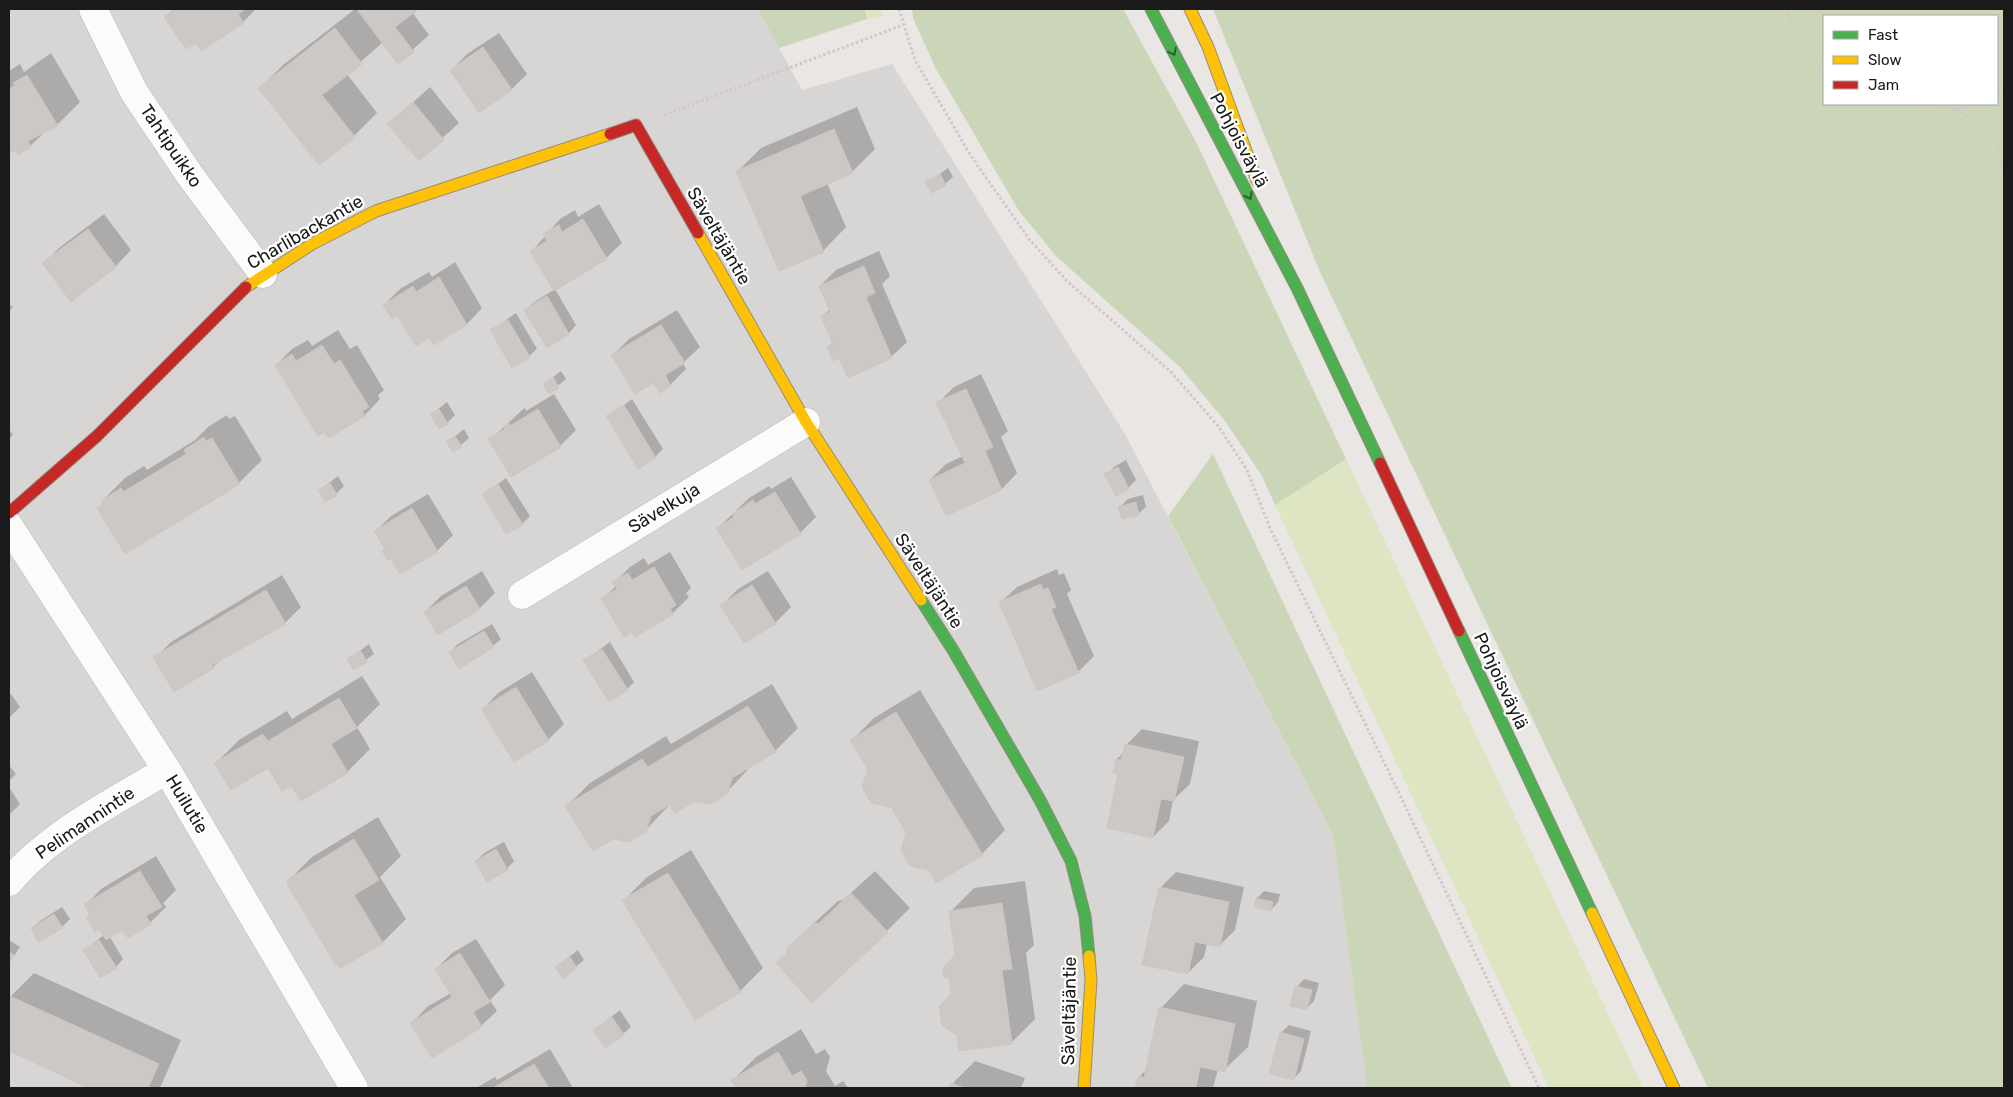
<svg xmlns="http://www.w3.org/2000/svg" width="2013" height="1097" viewBox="0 0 2013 1097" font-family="Rubik,sans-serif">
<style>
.residential{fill:#d8d6d5}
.grass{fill:#dee5c3}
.forest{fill:#cbd6b9;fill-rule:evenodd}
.shadow{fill:#0003}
.building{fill:#cbc8c6;stroke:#ccc7c5}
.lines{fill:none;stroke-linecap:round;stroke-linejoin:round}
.street-casing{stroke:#bcbbb9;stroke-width:29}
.fast-casing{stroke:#928d7d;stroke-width:13}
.slow-casing{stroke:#928d7d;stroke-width:13}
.jam-casing{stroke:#928d7d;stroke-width:13}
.path{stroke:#d4c5c7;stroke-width:3;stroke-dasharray:2.5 2.5;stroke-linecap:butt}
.street{stroke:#fcfbfb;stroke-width:28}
.fast{stroke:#4caf50;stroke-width:11}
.slow{stroke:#ffc107;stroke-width:11}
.jam{stroke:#c62828;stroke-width:11}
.oneway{stroke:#305d32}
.labels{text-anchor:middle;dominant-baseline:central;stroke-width:4.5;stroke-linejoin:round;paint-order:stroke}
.street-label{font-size:18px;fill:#1a1a1a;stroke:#fff}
</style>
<rect width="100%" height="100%" fill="#e9e6e3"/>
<path class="residential" d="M9,9h749l44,81 90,-26 233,370 208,401 34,253h-1358z"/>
<path class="grass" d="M865,9h16l2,8 -16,2z
M1346,459l297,629h-94l-274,-583z"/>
<path class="forest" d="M758,9h107l2,10 -88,29z
M912,9h211l73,133 150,317 -71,46 -13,-29 -37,-55 -45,-54 -124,-111 -37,-45 -84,-144 -22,-49z
M1213,9h791v1079h-296l-388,-816zM1824,16h173v88h-173z
M1213,454l299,634h-145l-34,-253 -165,-319z"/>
<path class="shadow" d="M174,9h82l-13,13 -41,28 -6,-9 -31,-24z
M355,9h61l-4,3 17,23 -30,27 -16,-20 -36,32 30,39 -23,23 -94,-48 23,-23z
M499,33l28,41 -16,16 -59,-20 15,-16z
M51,53l29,49 -23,23 -13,8 -14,13 -15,2 -6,4v-81l11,-7 4,8z
M430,87l29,36 -40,36 -30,-35z
M857,107l18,42 -23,23 -25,11 19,44 -23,24 -85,-80 23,-23z
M948,168l5,9 -8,7 -18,-1z
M599,204l23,39 -16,15 -51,31 21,36 -7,8 -22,13 -22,-36 8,-7 22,-14 -23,-38 28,-32 15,-9 3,7z
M104,214l27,36 -15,16 -45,34 -27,-37 15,-15z
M879,251l11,25 -8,8 25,58 -16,15 -52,-1 -11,-9 5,-5 -10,-26 7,-7 -10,-23 16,-16z
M455,262l27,46 -15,16 -33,19 -4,-7 -46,-31 16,-16 29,-17 3,5z
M9,304l4,3 -4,5z
M677,310l23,37 -17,16 3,6 -16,16 -17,-4 -40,-26 16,-16z
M516,313l21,36 -8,7 -37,-26z
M338,330l12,19 7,-4 27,45 -6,5 2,4 -15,16 -36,21 -53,-71 16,-16 16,-9 4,6z
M561,371l5,8 -16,13 -6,-8z
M981,374l27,57 -7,6 16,36 -15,16 -55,26 -17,-35 16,-16 17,-8 -25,-53 16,-16z
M554,394l22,36 -16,16 -70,-6 31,-29 4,-3 1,3z
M632,399l31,50 -8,8 -47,-40z
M447,402l8,13 -8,8 -15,-9z
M227,415l2,4 6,-3 27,44 -23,23 -141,25 5,-5 -1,-2 23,-23 19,-12 3,4 48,-30 13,-13z
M464,429l5,9 -15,13 -6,-9z
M9,430l4,4 -4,6z
M1126,460l10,20 -8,8 -22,-13 8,-8z
M338,476l6,10 -8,8 -16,-4z
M791,477l25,40 -16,16 -82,-5 31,-30 20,-12 2,3z
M506,478l24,38 -8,8 -38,-30z
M428,494l25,41 -16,16 -36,22 -25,-42 15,-15z
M1143,495l3,12 -8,7 -18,-7 8,-8z
M670,552l21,36 -5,5 3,4 -16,16 -70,-14 13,-13 -2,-3 16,-16 14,-9 4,7z
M1057,569l2,6 5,-2 7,17 -4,4 27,62 -16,16 -77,-70 16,-15z
M482,571l13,22 -15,15 -42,26 -13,-22 16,-16z
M768,571l23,36 -16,16 -53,-18 16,-16z
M282,575l19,32 -16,16 -39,23 -1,-2 -21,12 -11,11 -39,23 -19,-32 16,-16z
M492,624l9,15 -8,7 -43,6 8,-8z
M610,642l24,40 -7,7 -42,-29z
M369,644l5,10 -20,14 -5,-9z
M532,672l32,52 -16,16 -34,20 -31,-51 15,-16z
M362,676l18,28 -23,23 13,22 -23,23 -55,12 -24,-18 -52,-3 23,-23 48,-29 5,8z
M772,684l26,44 -23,23 -23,14 -25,27 -57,12 -25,27 -78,-25 23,-23 76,-47 5,8z
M920,690l85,140 -23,24 -75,-22 -56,-91 23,-23z
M11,694l9,13 -11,11v-22z
M1142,729l57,12 -9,43 -17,16 -4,21 -16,16 -33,-64 -3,-14 7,-7 2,-7z
M9,765l7,9 -7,7z
M9,787l11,17 -11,11z
M378,817l23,39 -21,21 26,42 -23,23 -42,25 -53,-86 24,-24z
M504,842l10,19 -7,8 -31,-8 8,-8z
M691,850l72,118 -23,23 -116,-91 23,-23z
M156,856l20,34 -13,13 3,4 -16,16 -27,6 -13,8 13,22 -7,8 -32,-17 20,-15 -18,-30 15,-16z
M875,871l35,37 -23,23 -99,22 1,-5 23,-23 26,-24 5,-1z
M1176,872l68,15 -9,43 -16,16 -12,-3 -3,14 -16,16 -28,-85z
M1025,881l9,64 -8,8 9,66 -23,23 -59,-48 4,-38 -6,-45 23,-23z
M1264,891l16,3 -2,8 -7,8 -14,-12z
M62,907l8,12 -8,8 -30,1 8,-7z
M476,939l29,46 -15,15 7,11 -16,15 -69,-3 15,-16 24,-14 -15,-24 16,-16z
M11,941l9,6 -11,16v-20z
M578,950l6,10 -21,17 -7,-10z
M34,973l147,67 -20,46 -3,2h-66l-83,-38v-48l2,-6z
M1304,979l15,4 -5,18 -8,8 -9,-22z
M1184,984l73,17 -9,46 -24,23 -6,-1 -5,19h-77l3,-11 9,-9 13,-60z
M620,1010l11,17 -8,7 -29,-4z
M1289,1025l22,6 -10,40 -8,8 -12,-46z
M801,1029l15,25 9,-5 5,8 -4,14 9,15 8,-5 5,7h-110l-5,-8 23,-23z
M550,1049l23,39h-97l19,-11 2,3z
M975,1061l50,17 -4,10h-70l1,-4z"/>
<path class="building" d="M176,9h70l-8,5 6,9 -43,28 -5,-8 -10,6 -22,-32z
M362,9h57l-24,18 19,25 -16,12 -40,-53z
M335,28l27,36 -40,31 33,42 -36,28 -61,-77z
M483,47l29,43 -33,23 -29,-43z
M27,75l31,51 -30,15 3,6 -13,8 -3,-5 -6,4v-65l6,-4 -2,-2z
M413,102l31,38 -25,21 -32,-37z
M834,129l19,44 -53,23 24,56 -45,19 -43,-100z
M940,174l6,11 -14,8 -7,-11z
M583,219l24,40 -53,32 -24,-40 17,-10 -4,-7 16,-9 3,7z
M88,229l28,38 -45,35 -29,-39z
M864,266l11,27 -9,4 26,61 -44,20 -9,-20 -6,3 -6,-14 6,-3 -12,-28 9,-4 -11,-26z
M439,277l28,48 -33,20 -5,-7 -13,8 -19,-31 -5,4 -9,-14 30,-19 3,6z
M547,296l22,38 -22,14 -23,-38z
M508,320l22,37 -18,11 -22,-38z
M661,325l24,38 -20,12 6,11 -11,7 -7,-10 -18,11 -24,-39z
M322,345l12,19 6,-4 29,47 -7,4 3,5 -36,22 -5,-6 -6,4 -43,-71 17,-11 4,7z
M553,377l6,11 -10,6 -6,-10z
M966,389l27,58 -8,4 17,39 -56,26 -17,-36 36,-17 -29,-61z
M624,405l32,53 -18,11 -32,-53z
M439,409l9,15 -9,5 -9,-15z
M538,409l23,38 -50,30 -23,-38 17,-10 -1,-3 5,-3 1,3z
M455,436l7,11 -9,5 -7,-10z
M204,437l2,4 6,-3 28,46 -115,70 -28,-46 6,-4 -2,-3 20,-13 2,4 63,-38 -2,-4z
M1118,467l11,22 -13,7 -12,-22z
M330,483l7,12 -12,7 -7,-12z
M498,484l25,41 -17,9 -24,-40z
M775,492l26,42 -59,36 -26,-42 18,-11 -2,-3 21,-14 2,4z
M1136,502l3,14 -17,3 -4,-12z
M412,508l26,44 -38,22 -10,-16 -2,2 -6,-9 3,-2 -11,-18z
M654,567l22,38 -6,4 4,5 -39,23 -3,-5 -8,5 -23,-39 16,-9 -5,-7 16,-9 4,7z
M1041,584l2,6 5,-2 8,19 -5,2 28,64 -42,18 -38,-89z
M752,585l24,39 -32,19 -24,-38z
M466,586l14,23 -42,26 -14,-23z
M266,590l20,34 -74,41 2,3 -40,24 -21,-35z
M484,631l10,16 -35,22 -10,-17z
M602,649l26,41 -19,12 -26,-42z
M361,651l6,11 -14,8 -6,-12z
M516,687l33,54 -35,21 -33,-53z
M339,698l18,30 -26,16 17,29 -47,28 -10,-15 -9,5 -14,-23 -37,22 -17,-27 49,-29 5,7z
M748,706l28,46 -44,26 -4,15 -17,11 -16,-3 -20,12 -6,-8 -18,11 -5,16 -17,10 -16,-3 -20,12 -28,-45 77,-47 6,8z
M896,712l87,143 -47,28 -7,-13 -19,-4 -9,-16 5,-18 -15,-25 -20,-4 -9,-16 6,-17 -18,-30z
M1125,744l59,13 -10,44 -13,-2 -8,39 -46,-10 11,-54 -5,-1 3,-14 5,1z
M354,839l25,41 -25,15 29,48 -42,25 -5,-3 -48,-79 -1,-6z
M496,849l12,21 -21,12 -12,-21z
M140,871l22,36 -16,9 5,8 -23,14 -6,-8 -16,10 -7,-10 -4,2 -9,-14 4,-3 -6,-11z
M668,873l73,119 -46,28 -73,-120z
M1159,887l70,15 -9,45 -25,-5 -7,32 -46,-9z
M851,893l37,39 -76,71 -36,-40 10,-9 1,-6 26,-24 6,-1z
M1256,898l17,4 -2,9 -17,-4z
M1002,903l10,66 -10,1 10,74 -53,7 -2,-16 -15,-10 -3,-18 12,-13 -2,-17 -5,1 -1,-10 12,-13 -6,-44z
M54,914l9,14 -25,14 -7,-14z
M99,940l18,28 -17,10 -17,-28z
M9,952l5,3 -5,8z
M460,953l30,49 -17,10 9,15 -50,31 -22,-35 42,-26 -17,-28z
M570,957l7,11 -14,11 -8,-12z
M1295,986l17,4 -5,20 -17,-4z
M10,996l149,68 -11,24h-59l-80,-37z
M1159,1007l76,17 -10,48 -25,-5 -4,21h-61l3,-12 6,2z
M612,1017l12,18 -19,13 -12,-18z
M1280,1032l24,7 -10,41 -25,-6z
M778,1052l14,24 9,-5 6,9 -2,8h-69l-5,-8z
M534,1064l15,24h-56z
M951,1083l14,5h-16z"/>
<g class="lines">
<g class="street-casing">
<path id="street" d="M93,9l41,83 55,82 74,100
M9,526l158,244 187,318
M522,595l284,-173
M9,882c39,-47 105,-81 158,-112"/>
</g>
<g class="fast-casing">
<path id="fast" d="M1151,9l146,279 83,175
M921,600l32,50 87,150 31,61 14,55 4,40
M1459,631l133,282"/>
</g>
<g class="slow-casing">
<path id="slow" d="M1190,9l18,38 49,134
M698,233l108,189 115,178
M246,287l66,-43 64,-33 234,-77
M1592,913l82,175
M1084,1088l7,-108 -2,-24"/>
</g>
<g class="jam-casing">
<path id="jam" d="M610,134l26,-9 62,108
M1380,463l79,168
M9,513l88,-77 149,-149"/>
</g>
<path class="path" d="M899,9l16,51 56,96 58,83 38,42 104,91 48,55 28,43 23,58 128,263 141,297
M1786,9l15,35 23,26
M1997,95l7,-3
M1927,104l32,6 38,34 7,30
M1959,110l16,-6
M664,115l239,-90"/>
<use href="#street" class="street"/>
<use href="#fast" class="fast"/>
<use href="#slow" class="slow"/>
<use href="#jam" class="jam"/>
</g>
<defs><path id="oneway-chevron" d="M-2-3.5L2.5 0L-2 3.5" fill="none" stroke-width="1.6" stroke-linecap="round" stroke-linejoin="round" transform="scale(1.25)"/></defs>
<g class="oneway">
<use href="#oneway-chevron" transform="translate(1173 52) rotate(62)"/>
<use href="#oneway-chevron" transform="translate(1249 196) rotate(62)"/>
</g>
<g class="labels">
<g class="street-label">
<text transform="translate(1239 140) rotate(62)">Pohjoisväylä</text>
<text transform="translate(171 146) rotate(56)">Tahtipuikko</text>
<text transform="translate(305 232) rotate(-30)">Charlibackantie</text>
<text transform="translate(719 236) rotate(60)">Säveltäjäntie</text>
<text transform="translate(664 508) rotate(-31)">Sävelkuja</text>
<text transform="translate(929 581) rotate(57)">Säveltäjäntie</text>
<text transform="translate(1501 681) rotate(65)">Pohjoisväylä</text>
<text transform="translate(187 804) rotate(59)">Huilutie</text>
<text transform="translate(85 823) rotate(-34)">Pelimannintie</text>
<text transform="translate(1069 1011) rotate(-89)">Säveltäjäntie</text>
</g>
</g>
<rect width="2013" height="1097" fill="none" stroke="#1a1a1a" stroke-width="20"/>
<rect x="1823" y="15" width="175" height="90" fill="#ffffff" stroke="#a3a3a3"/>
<rect x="1833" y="31" width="25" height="8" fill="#4caf50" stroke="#a3a3a3"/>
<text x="1868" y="40" font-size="15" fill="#1a1a1a">Fast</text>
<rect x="1833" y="56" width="25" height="8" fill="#ffc107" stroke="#a3a3a3"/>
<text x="1868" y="65" font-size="15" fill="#1a1a1a">Slow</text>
<rect x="1833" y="81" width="25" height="8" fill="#c62828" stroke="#a3a3a3"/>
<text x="1868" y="90" font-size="15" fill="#1a1a1a">Jam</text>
</svg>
